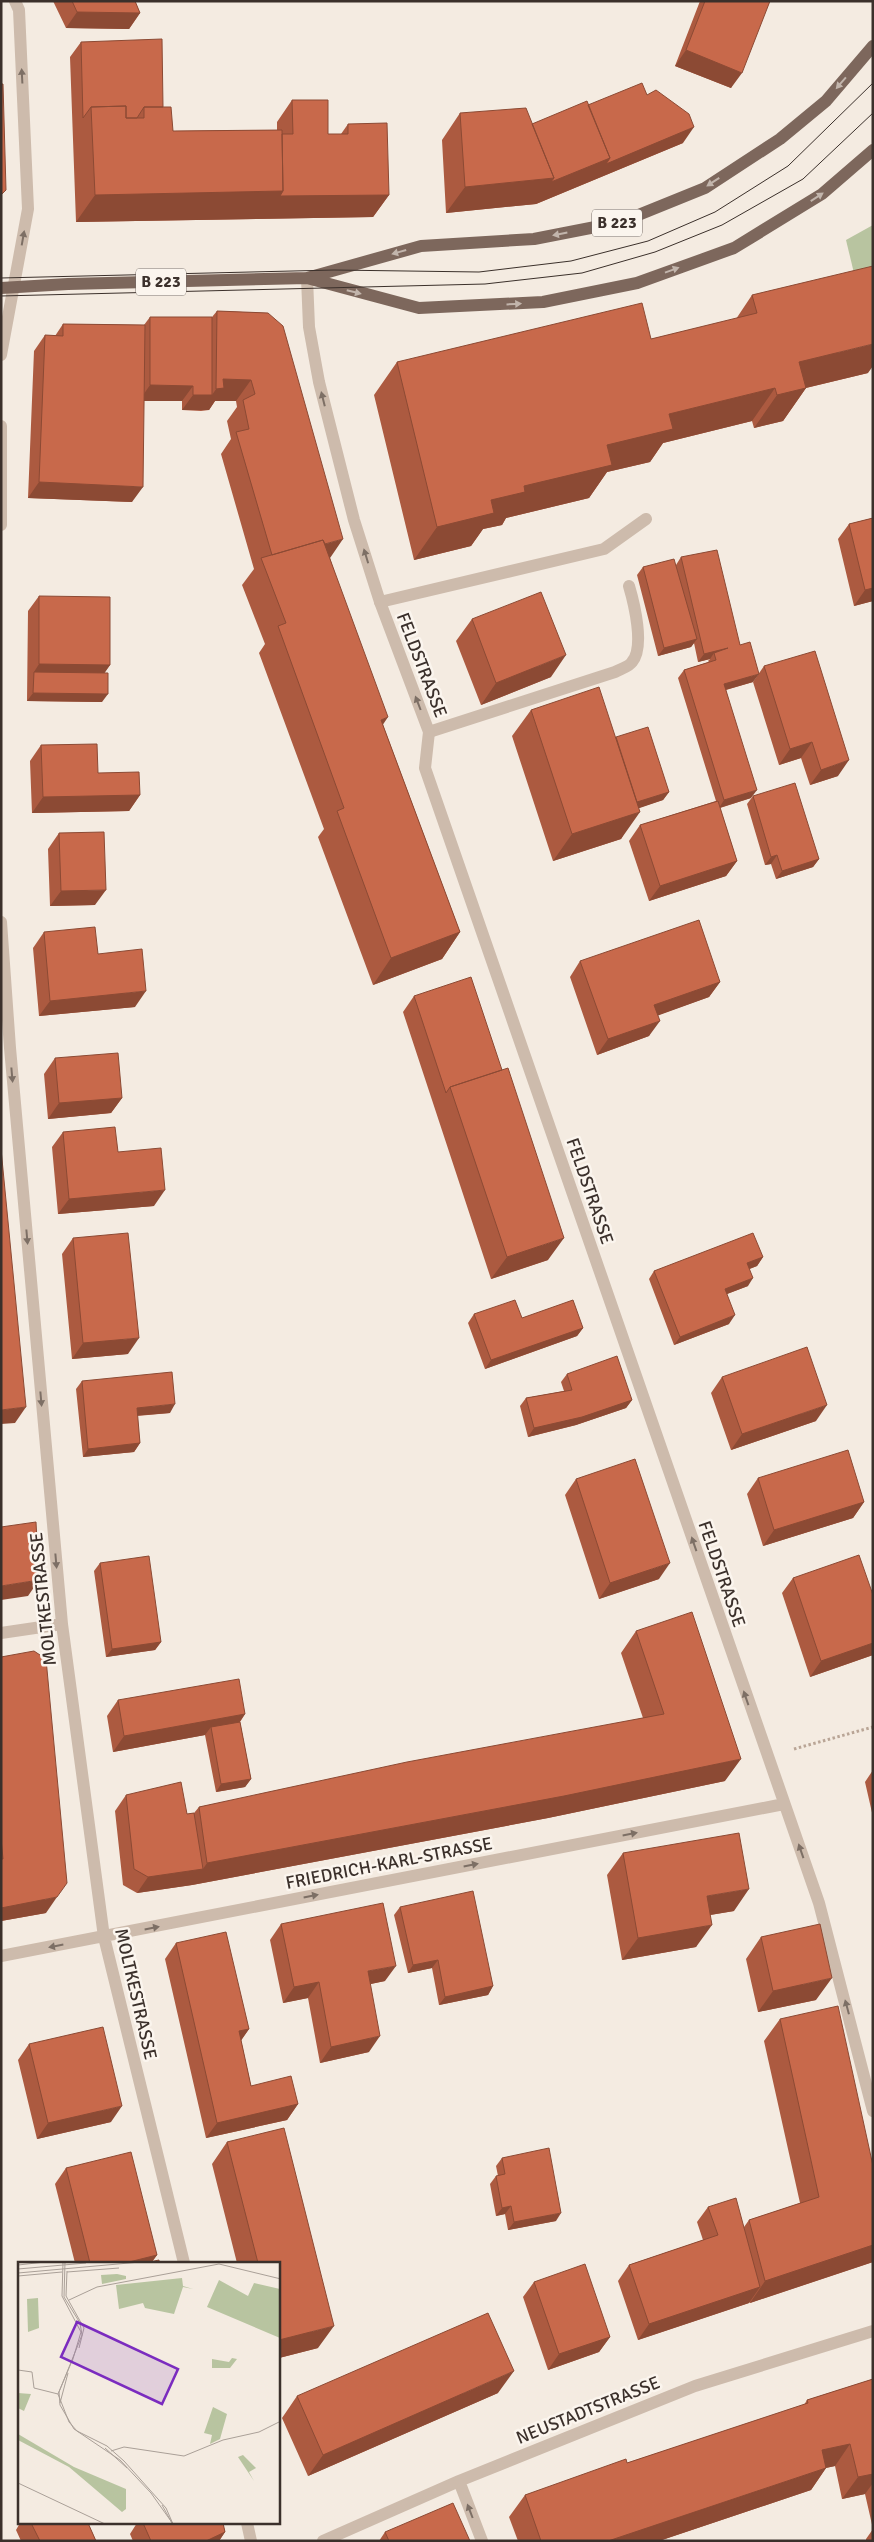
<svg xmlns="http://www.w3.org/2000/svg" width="874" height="2542" viewBox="0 0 874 2542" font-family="Signika,sans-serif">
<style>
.green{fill:#b8c4a0}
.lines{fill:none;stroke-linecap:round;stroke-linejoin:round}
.path{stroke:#b9a596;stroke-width:3;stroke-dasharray:2.5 2.5;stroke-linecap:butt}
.service{stroke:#cdbbac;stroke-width:12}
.minor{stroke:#cdbbac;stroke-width:12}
.primary{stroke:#7d675c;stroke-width:12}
.tram{stroke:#3b302b;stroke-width:1}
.wall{fill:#ac5a40}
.shaded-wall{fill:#8c4a34}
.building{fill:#c8694b;stroke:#8c4a34}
.oneway{fill:#7d6f65}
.oneway2{fill:#c2b5ac}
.labels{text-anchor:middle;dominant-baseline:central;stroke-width:5;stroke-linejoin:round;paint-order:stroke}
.shield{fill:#fbf5ee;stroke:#756b66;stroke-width:1}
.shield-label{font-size:16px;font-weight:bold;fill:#3b302b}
.street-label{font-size:18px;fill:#3b302b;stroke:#fbf5ee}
.inset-road{fill:none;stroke:#aaa098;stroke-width:1}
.view{fill:#7b2cbf;fill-opacity:0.15;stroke:#7b2cbf;stroke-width:2.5}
.inset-edge{fill:none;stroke:#3b302b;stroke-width:2.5}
</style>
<rect width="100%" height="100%" fill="#f4ebe1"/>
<path class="green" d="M873,225v127l-27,-112z"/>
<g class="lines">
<path class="path" d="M794,1749l79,-22"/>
<path class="service" d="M380,602l224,-53 42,-30
M429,732l186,-60c5,-3 14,-5 17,-10 13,-15 2,-59 -3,-76"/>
<path class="minor" d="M307,278l2,49 10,55 35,138 26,82 49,130 -4,36 394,1135 54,208
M1,355l27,-146 -9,-199 -4,-9
M1,426v99
M1,922l9,126 52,576 42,313 80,326
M1,1633l61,-9
M1,1956l783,-152
M459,2481l23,60
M247,2523l4,18
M323,2541l136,-60 236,-95 178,-55"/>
<path class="primary" d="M307,278l112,30 124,-6 94,-19 97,-35 88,-54 51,-44
M1,288l67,-4 239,-6 114,-32 113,-7 87,-17 84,-34 75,-49 46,-38 47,-55"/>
<path class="tram" d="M1,278l333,-8 145,2 92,-11 77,-20 67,-29 73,-46 85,-83
M1,296l484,-12 97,-11 73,-21 67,-27 81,-46 70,-66"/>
</g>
<path class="wall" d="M53,1h82l5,12 -11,16 -63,-1z
M700,1h70l-39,87 -56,-22z
M81,42l82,65 10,24 104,-1v-8l15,-22 36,34h13l7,-10 41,71 -16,22 -297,5 -6,-165z
M647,95l36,48 -147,61 -90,9 -4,-73 18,-27 72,11 57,-19z
M752,295l116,78 -62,15 -23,33 -29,7 -2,-7 -89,22 -13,19 -43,10 -18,26 -83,20 -4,7 -19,4 -12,17 -57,14 -40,-165 23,-33 254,-23 85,-20z
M217,311l51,2 62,245 53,167 77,207 -18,27 -69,26 -55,-148 6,-8 -65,-176 6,-9 -23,-59 12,-16 -33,-115 10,-15 -4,-18 10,-14 -1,-6h-21l-6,9 -8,1 -19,-1v-9h-38l-12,101 -104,-4 6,-147 11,-16 10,1 8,-12 81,1 6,-8h62z
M873,518v83l-19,5 -16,-67 11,-15z
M681,557l59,88 13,37 -27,8 25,108 -31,10 17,53 -11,15 -77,25 -20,-60 11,-16 76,-24 -38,-123 6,-8 25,-8 -1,-1 2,-2 -12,3 -4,-19 -3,4 -33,9 -21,-81 6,-8 33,-2z
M39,596l71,69 -6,8 -2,29 -75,-1 1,-90z
M472,619l79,58 -70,28 -25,-64z
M764,666l74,110 -28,9 -9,-27 -22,7 -26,-83z
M531,710l84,28 1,-1 53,55 -6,8 -25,8 -17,31 -68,22 -41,-125z
M41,745l57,28 42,22 -11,16 -97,2 -2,-52z
M753,796l66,63 -6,8 -37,12 -5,-15 -6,1 -18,-61z
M59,833l36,72 -45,1 -2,-57z
M44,932l54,22 37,53 -96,9 -6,-68z
M580,961l140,21 -11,15 -51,18 -9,21 -52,19 -27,-78z
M414,996l134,264 -57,19 -88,-267z
M55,1058l67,40 -11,15 -63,6 -4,-45z
M63,1132l91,74 -96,8 -6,-67z
M73,1238l55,116 -56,5 -10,-105z
M763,1257l-6,9 -8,3 -1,17 -21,8 2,30 -55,21 -25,-66 5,-8z
M474,1314l48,4 61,10 -6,8 -92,33 -17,-46z
M567,1374l65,26 -6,8 -50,17 -48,12 -8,-31 6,-8 38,-7 -3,-9z
M722,1377l94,44 -85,29 -20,-57z
M82,1381l88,32 -33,3 3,27 -6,9 -51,5 -7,-68z
M758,1478l106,24 -11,16 -90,28 -16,-52z
M576,1479l83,100 -60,20 -34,-104z
M100,1563l61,79 -6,8 -49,7 -12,-86z
M793,1578l80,17v60l-63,22 -28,-84z
M636,1631l89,150 -177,37 -356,67 -55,8 -14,-8 -8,-74 11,-16 61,19 7,-1 5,-6 444,-89 -22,-65z
M1,1657l45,256 -45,8z
M118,1700l127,14 -5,8 11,57 -6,8 -29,5 -11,-57 -92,17 -6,-36z
M873,1770v47l-8,-35z
M623,1853l111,58 -24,4 -14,32 -74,13 -15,-85z
M400,1907l93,79 -5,9 -49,10 -7,-37 -24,5 -14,-58z
M281,1924l104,57 -15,3 -1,68 -49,11 -12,-65 -25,5 -13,-63z
M761,1937l55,63 -58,12 -12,-53z
M176,1943l73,86 -8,11 10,46 47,18 -11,16 -81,18 -41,-179z
M780,2019l93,147v96l-123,41v-1l-1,1 -111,37 -20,-59 11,-16 74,-25 -6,-18 11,-15 36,20 5,-7 51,-17 -36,-162z
M29,2044l82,78 -74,17 -19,-79z
M227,2142l91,206 -39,10v-95h-42l-25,-99z
M502,2158l54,63 -48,9 -3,-16 -9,2 -6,-32 6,-8h2l-2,-10z
M66,2168l91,87 -5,7 7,1h-84l-20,-79z
M534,2282l76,55 -11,15 -51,18 -25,-73z
M873,2379v150l-8,-35 -23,5 -7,-33 -9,2 -15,22 -152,51h-141l-9,-24 16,-22 102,-32 177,-58 3,-5z
M498,2393l-190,83 -26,-58 15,-22z
M20,2523h68l8,18h-75l-5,-11z
M137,2523h86l2,9 -6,9h-86l-3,-7z
M873,2529v12h-7v-2z
M385,2532l85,9h-91z"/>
<path class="shaded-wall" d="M77,12l63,1 -11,16 -63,-1z
M686,50l56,23 -11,15 -56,-22z
M694,127l-11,16 -147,61 15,-22 59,-24z
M554,178l-18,26 -90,9 19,-26z
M283,191l106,4 -16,22 -297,5 19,-27z
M873,344v22l-5,7 -92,22 23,-33z
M223,379l28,1 -15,21h-21l-6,9h-27l11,-15h19z
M150,385l43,1 -11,15h-43z
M775,388l-23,33 -89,22 -13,19 -43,10 -18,26 -83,20 -4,7 -19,4 -12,17 -57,14 23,-33 54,-27 33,-14 145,-72z
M806,388l-23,33 -29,7 23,-33z
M39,482l104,5 -11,15 -104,-4z
M343,539l-15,22 -55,-2z
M873,588v13l-19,5 11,-16z
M697,639l-6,8 -33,9 6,-8z
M728,648l-14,5 -4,6 -12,3 6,-8z
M566,655l-15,22 -70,28 15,-22z
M39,664l71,1 -11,16 -65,-9z
M759,674l-6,8 -35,10 6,-8z
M33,693l75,1 -6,8 -75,-1z
M388,717l-18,27 11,-24z
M812,742l-11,16 -22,7 11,-16z
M849,760l-11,16 -28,9 11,-15z
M757,790l-6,8 -32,10 5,-8z
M669,792l-6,8 -32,11 6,-9z
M140,795l-11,16 -97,2 11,-16z
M640,812l-19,27 -68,22 19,-27z
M777,855l-6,9 -6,1 6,-8z
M819,859l-6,8 -37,12 6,-8z
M737,861l-11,15 -77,25 11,-15z
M106,890l-11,15 -45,1 11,-15z
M460,932l-18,27 -69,26 18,-27z
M720,982l-11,15 -66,24 11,-16z
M146,991l-11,16 -96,9 11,-15z
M660,1021l-11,15 -52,19 11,-16z
M122,1098l-11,15 -63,6 11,-16z
M165,1190l-11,16 -96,8 11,-15z
M564,1238l-16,22 -57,19 16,-22z
M763,1257l-6,9 -15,6 5,-9z
M753,1278l-5,8 -29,11 6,-8z
M735,1315l-6,9 -55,21 6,-8z
M583,1328l-6,8 -92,33 6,-9z
M139,1338l-11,16 -56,5 11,-16z
M632,1400l-6,8 -50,17 -48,12 6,-9z
M175,1404l-5,9 -39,3 6,-8z
M827,1405l-11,16 -85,29 11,-16z
M26,1407l-11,16 -14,1v-14z
M140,1443l-6,9 -51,5 5,-8z
M864,1502l-11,16 -90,28 11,-16z
M670,1563l-11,16 -60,20 11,-16z
M39,1580l-11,16 -27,4v-14z
M161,1642l-6,8 -49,7 6,-8z
M873,1643v12l-63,22 11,-16z
M245,1714l-11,16 -23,-3 -6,8 -92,17 11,-16z
M741,1759l-16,22 -177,37 -356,67 -55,8 11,-16 55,-8 4,-6z
M251,1779l-6,8 -29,5 5,-8z
M749,1889l-15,22 -42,7 15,-22z
M57,1897l-11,16 -45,8v-13z
M712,1925l-16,22 -74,13 16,-22z
M438,1960l-6,8 -24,5 5,-8z
M396,1966l-11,15 -28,6 11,-16z
M832,1978l-16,22 -58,12 15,-21z
M319,1982l-11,16 -25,5 11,-16z
M493,1986l-5,9 -49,10 6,-8z
M249,2029l-11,16 1,-14z
M380,2036l-11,16 -49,11 11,-16z
M298,2104l-11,16 -81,18 11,-15z
M122,2106l-11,16 -74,17 11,-16z
M511,2206l-6,8 -9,2 6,-8z
M561,2213l-5,8 -48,9 6,-8z
M873,2245v17l-123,41 15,-22z
M157,2255l-6,8h-26z
M760,2287l-11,16 -111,37 11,-16z
M334,2326l-16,22 -39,10v-18z
M610,2337l-11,15 -51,18 11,-16z
M514,2371l-16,22 -190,83 15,-21z
M850,2444l-15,22 -29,6 16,-22z
M826,2468l-15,22 -152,51h-51z
M873,2474v9l-8,11 -23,5 16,-22z
M225,2532l-6,9h-13z"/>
<path class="building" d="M72,1h63l5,12 -63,-1z
M705,1h65l-28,72 -56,-23z
M162,39l1,68h-19l-7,11h-11v-12l-35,1 -8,11 -2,-76z
M642,83l5,12 9,-5 33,24 5,13 -88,37 4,-6 -22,-53z
M1,84h2l3,106 -5,5z
M292,100h36v34h20v-10l39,-1 2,72 -109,1 3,-5 -1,-57h11z
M587,101l23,57 -59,24 3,-4 -22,-54z
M126,106v12h18v-11h27l2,24 109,-1 1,61 -188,4 -4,-88z
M526,108l28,70 -89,9 -5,-74z
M873,266v78l-74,18 7,26 -29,7 -2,-7 -106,26 4,15 -66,16 5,20 -88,21 1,6 -34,8 3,13 -57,14 -40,-165 245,-59 9,36 106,-26 -5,-18z
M217,311l51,2 15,13 60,213 -18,5 -2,-4 -51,15 -36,-123 13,-3 -6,-29 12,-6 -4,-14 -28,-1 1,9 -8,1z
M150,317h62v78h-19v-9l-43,-1z
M63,324l82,1 -2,162 -104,-5 6,-147 18,1z
M873,518v70l-8,2 -16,-66z
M323,540l65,177 -7,3 79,212 -69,26 -54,-147 7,-3 -66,-182 8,-3 -25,-65z
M717,550l23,95 10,-3 9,32 -35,10 33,106 -33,10 -40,-130 32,-10 -2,-7 14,-5 -24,6 -23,-97z
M674,559l23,80 -33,9 -21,-81z
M541,592l25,63 -70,28 -24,-64z
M39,596l71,1v68l-71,-1z
M815,651l34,109 -28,10 -9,-28 -22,7 -26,-83z
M34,672l74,1v21l-75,-1z
M599,687l41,125 -68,22 -41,-124z
M648,727l21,65 -32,10 -21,-65z
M97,744l1,29 41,-1 1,23 -97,2 -2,-52z
M795,783l24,76 -37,12 -5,-16 -6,2 -18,-61z
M718,801l19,60 -77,25 -20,-61z
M104,832l2,58 -45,1 -2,-58z
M699,920l21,62 -66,23 6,16 -52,18 -28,-78z
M95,927l3,27 44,-5 4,42 -96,10 -6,-69z
M471,977l31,93 -52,17 -4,6 -32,-97z
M118,1053l4,45 -63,5 -4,-45z
M508,1068l56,170 -57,19 -57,-170z
M115,1127l3,25 43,-4 4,42 -96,9 -6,-67z
M1,1149l25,258 -25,3z
M128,1233l11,105 -56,5 -10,-105z
M753,1233l10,24 -16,6 6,15 -28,11 10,26 -55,22 -26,-66z
M515,1300l7,18 51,-18 10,28 -92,32 -17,-46z
M807,1347l20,58 -85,29 -20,-57z
M617,1356l15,44 -50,17 -48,11 -8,-30 46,-8 -5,-16z
M172,1372l3,32 -38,4 3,35 -52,6 -6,-68z
M848,1450l16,52 -90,28 -16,-52z
M635,1459l35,104 -60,20 -34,-104z
M36,1522l3,58 -38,6v-59z
M859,1555l14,40v48l-52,18 -28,-83z
M149,1556l12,86 -49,7 -12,-86z
M692,1612l49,147 -177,37 -357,67 -8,-56 208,-45 257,-48 -28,-83z
M34,1651l12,8 21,224 -10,14 -56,11v-49h2l-2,-20v-182z
M239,1679l6,35 -121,22 -6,-36z
M240,1722l11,57 -30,5 -10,-57z
M181,1782l6,32 7,-1 9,56 -55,8 -14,-8 -8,-74z
M739,1833l10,56 -42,7 5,29 -74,13 -15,-85z
M473,1891l20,95 -48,11 -7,-37 -25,5 -13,-58z
M383,1903l13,63 -28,5 12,65 -49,11 -12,-65 -25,5 -13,-63z
M820,1924l12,54 -59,13 -12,-54z
M226,1932l23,97 -10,2 12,55 40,-10 7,28 -81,19 -41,-180z
M838,2006l35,160v79l-108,36 -16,-61 70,-23 -39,-178z
M103,2027l19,79 -74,17 -19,-79z
M284,2128l50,198 -55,14v-77h-21l-31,-121z
M549,2148l12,65 -47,9 -3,-16 -9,2 -6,-32 9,-2 -3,-16z
M131,2152l26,103 -32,8h-35l-24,-95z
M736,2198l24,89 -111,37 -20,-59 89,-30 -10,-28z
M159,2260v3h-14z
M585,2264l25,73 -51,17 -25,-72z
M488,2313l26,58 -191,84 -26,-59z
M873,2379v95l-15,3 -8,-33 -28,6 4,18 -218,73h-67l-16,-46 101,-36 1,4 181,-60 -1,-3z
M453,2503l17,38h-81l-4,-9z
M31,2523h57l8,18h-56z
M143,2523h80l2,9 -19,9h-55z"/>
<defs><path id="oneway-solid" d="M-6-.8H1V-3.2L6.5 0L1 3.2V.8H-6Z" transform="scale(1.25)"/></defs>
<g class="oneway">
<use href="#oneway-solid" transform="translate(22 76) rotate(-93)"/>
<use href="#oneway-solid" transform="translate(23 238) rotate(-80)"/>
<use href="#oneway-solid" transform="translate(323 399) rotate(-104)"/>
<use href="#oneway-solid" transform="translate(366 556) rotate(-107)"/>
<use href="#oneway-solid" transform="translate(418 703) rotate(-111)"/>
<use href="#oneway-solid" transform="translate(12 1075) rotate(85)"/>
<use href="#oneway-solid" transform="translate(27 1237) rotate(85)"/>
<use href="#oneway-solid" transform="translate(41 1399) rotate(85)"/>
<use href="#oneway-solid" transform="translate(694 1544) rotate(-109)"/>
<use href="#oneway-solid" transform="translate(56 1561) rotate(85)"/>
<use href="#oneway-solid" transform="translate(746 1698) rotate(-109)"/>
<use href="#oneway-solid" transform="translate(630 1834) rotate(-11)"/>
<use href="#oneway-solid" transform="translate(801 1851) rotate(-109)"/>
<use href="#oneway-solid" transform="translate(471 1865) rotate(-11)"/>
<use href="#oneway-solid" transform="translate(311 1896) rotate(-11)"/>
<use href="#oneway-solid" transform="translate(152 1928) rotate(-11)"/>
<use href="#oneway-solid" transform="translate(56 1946) rotate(169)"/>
<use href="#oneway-solid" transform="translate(847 2007) rotate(-105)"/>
<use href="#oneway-solid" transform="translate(470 2511) rotate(-111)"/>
</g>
<g class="oneway2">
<use href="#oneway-solid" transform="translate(841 83) rotate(131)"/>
<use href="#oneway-solid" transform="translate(713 182) rotate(147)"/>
<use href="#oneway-solid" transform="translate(817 197) rotate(-33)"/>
<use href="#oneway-solid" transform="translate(560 234) rotate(169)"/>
<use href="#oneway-solid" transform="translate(399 252) rotate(164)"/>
<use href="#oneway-solid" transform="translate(672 270) rotate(-20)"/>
<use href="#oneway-solid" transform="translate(354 292) rotate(14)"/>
<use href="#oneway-solid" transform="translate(514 304) rotate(-3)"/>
</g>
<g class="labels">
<g class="shield">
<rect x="592" y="209.5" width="50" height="27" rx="4"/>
<rect x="136" y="268.5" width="50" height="27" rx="4"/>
</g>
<g class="shield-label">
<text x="617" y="223">B 223</text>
<text x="161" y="282">B 223</text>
</g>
<g class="street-label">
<text transform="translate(422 665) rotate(69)">FELDSTRASSE</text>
<text transform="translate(590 1191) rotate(71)">FELDSTRASSE</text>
<text transform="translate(722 1574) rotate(71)">FELDSTRASSE</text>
<text transform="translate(43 1599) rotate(-96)">MOLTKESTRASSE</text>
<text transform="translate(389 1863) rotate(-11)">FRIEDRICH-KARL-STRASSE</text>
<text transform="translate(136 1994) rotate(77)">MOLTKESTRASSE</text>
<text transform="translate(588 2410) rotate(-22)">NEUSTADTSTRASSE</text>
</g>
</g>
<g transform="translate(18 2262)">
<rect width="262" height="262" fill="#f4ebe1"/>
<path d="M99,12l9,2v3l-24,5 -1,-9zM164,16l1,8 10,3 -10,-2 -9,27 -29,-6 -2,-5 -24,6 -3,-24zM201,18l29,16 6,-13 26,6v49l-73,-31zM20,36l1,30 -11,4 -1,-33zM214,96l5,1 -7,9h-18v-9l17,3zM0,131l13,1 -7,17 -6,-3zM195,145l14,7 -7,25 -10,5 2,-9 -8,-2zM0,172l56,33 52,22v20l-4,3 -53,-45 -51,-27zM225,193l13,13 -7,4 5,9 -16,-24z" fill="#b8c4a0"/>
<path class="inset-road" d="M45,0l-1,34 19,36 -9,30M47,0l-1,35 16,26 2,12 -23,57 1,13 14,24 46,31 31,33 22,31M0,3l27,-3M0,7l68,-6M49,9l-1,25 18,32 -5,20M49,10l52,-4M0,11l122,-11M0,14l44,-4M51,38l28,-13 122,-23 62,15M54,99l-14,33 11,28 8,9 30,15 17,15 42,47 7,16M0,108l14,2 2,16 24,6M42,141l8,-30M87,186l22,20M93,189l13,-4 60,9 39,-16 36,-8 22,-11M0,221l87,41M144,243l10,18"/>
<path class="view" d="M59,60l101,47 -16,35 -101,-47z"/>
<rect width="262" height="262" class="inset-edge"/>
</g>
<rect width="874" height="2542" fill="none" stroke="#3b302b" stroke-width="5"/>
</svg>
